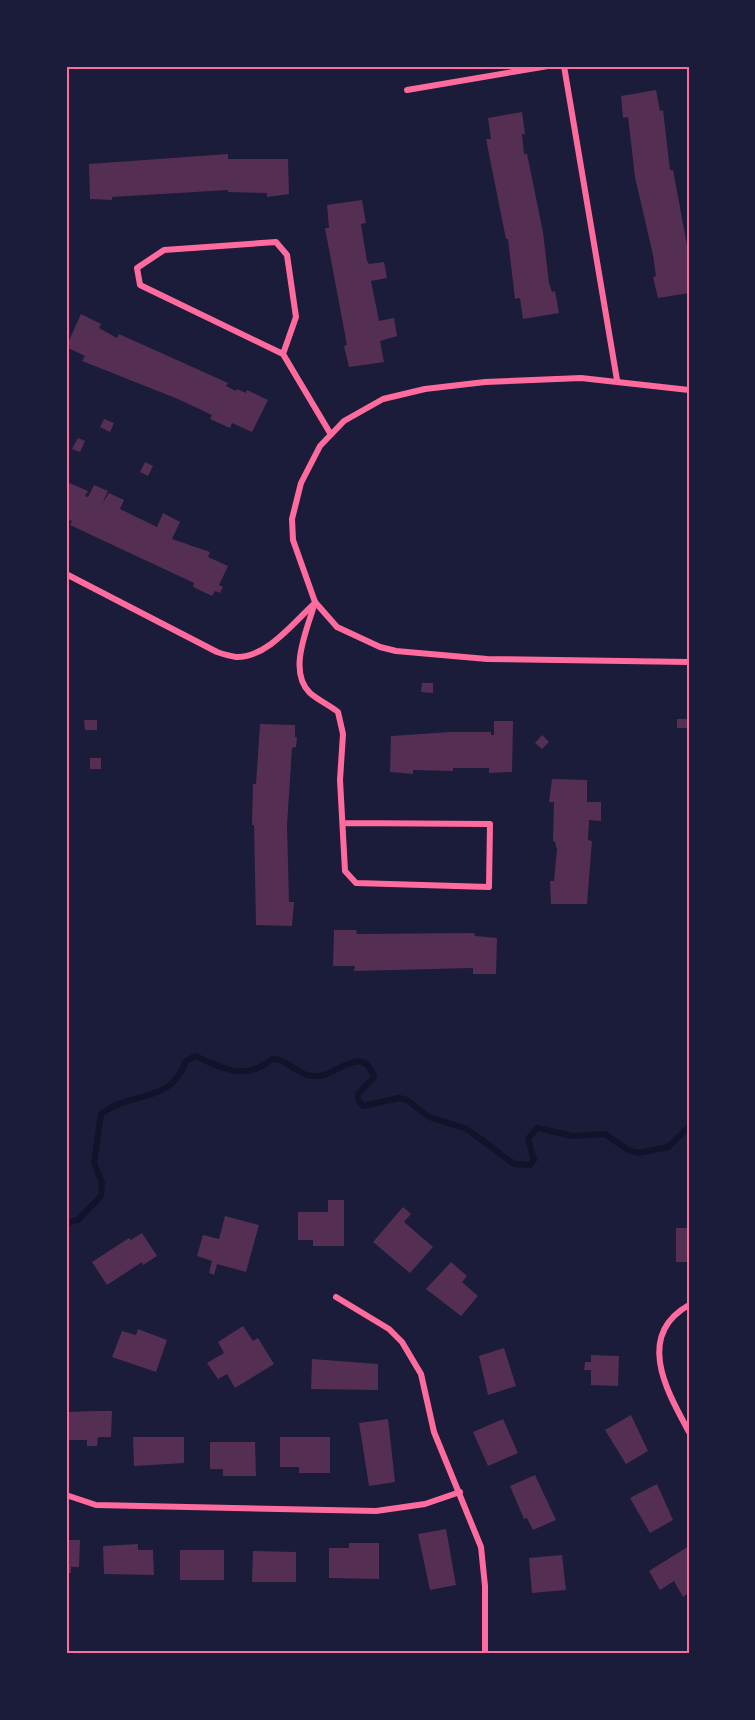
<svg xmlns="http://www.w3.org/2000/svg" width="755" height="1720" font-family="Arial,sans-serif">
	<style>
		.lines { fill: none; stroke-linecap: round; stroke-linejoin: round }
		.stream { stroke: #12122b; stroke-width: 6 }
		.building { fill: #542f53 }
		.minor { stroke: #ff6b9d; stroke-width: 6 }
		.neatline { fill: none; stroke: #ff6b9d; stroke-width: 2 }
	</style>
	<rect width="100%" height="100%" fill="#1b1b3a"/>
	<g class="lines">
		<!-- stream -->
		<path class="stream" d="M66 1223 78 1220 101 1196 102 1183 94 1163 101 1114C134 1089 169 1106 186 1061L195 1056C222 1068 245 1082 272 1059 290 1059 299 1079 319 1076 339 1074 363 1043 374 1077L358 1094V1100L363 1106 399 1098 407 1100 429 1117 467 1129 514 1164 530 1165 534 1160 528 1139 537 1128 573 1136 605 1134 628 1150 638 1153 668 1147 689 1127"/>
	</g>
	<!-- building -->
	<g class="building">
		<polygon points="656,90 660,111 663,110 670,170 673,170 689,256 689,293 658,298 653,277 656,276 653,255 635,177 628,117 623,118 621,96"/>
		<polygon points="522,112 525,134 522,134 524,154 527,154 543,232 549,283 552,292 555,291 559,313 523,319 520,298 515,299 508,239 506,239 486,139 491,139 488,118"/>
		<polygon points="228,154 228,159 288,159 289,194 267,197 267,193 228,192 228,190 112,197 112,200 90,199 89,164"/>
		<polygon points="362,200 366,223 361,224 367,261 369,264 384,262 387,278 371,281 379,321 394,318 397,336 380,341 384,362 349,367 344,346 347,345 325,228 329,228 327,205"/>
		<polygon points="81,314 101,324 99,328 117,338 119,334 228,383 226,386 236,391 237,389 246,393 247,390 268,400 252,432 232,423 230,428 210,419 212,415 178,399 82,361 85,356 66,347"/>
		<polygon points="104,419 114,423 110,432 100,427"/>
		<polygon points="78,438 85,441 80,452 72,449"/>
		<polygon points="145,462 153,466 148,476 140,472"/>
		<polygon points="67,482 88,491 85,496 88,497 94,485 108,491 102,504 109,493 124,500 120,509 157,527 163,513 180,522 172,539 210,552 208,557 228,566 219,585 223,587 220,593 215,591 212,596 193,587 194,583 70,525 72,521 66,518"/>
		<polygon points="422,683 433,683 433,693 421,692"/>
		<rect x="677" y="719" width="12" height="9"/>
		<polygon points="84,720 97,720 97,730 85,730"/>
		<polygon points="494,721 513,721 512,772 489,773 489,768 453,768 453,771 413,770 413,774 390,772 391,736 451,732 491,732 491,735 494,735"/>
		<polygon points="260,724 295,725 295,737 297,737 296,747 292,748 287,825 289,902 294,902 292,926 256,925 254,825 252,825 253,784 256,784"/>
		<polygon points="542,735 549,742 542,749 535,743"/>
		<rect x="90" y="758" width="11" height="11"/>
		<polygon points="552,779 587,780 587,802 601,802 601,821 589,820 588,840 592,841 587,904 551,904 550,881 554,881 557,850 555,842 553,841 554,802 549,802"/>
		<polygon points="334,930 356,930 357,934 474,933 475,936 497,938 496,974 473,974 473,968 354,971 355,966 333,966"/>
		<polygon points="328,1200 344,1200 344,1246 313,1246 313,1240 298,1240 298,1212 328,1212"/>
		<polygon points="403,1207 411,1214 404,1222 433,1247 410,1273 373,1242"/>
		<polygon points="225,1216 259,1225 246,1272 217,1264 214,1275 209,1273 212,1261 197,1256 203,1235 219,1239"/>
		<rect x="676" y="1228" width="13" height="34"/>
		<polygon points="142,1233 157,1256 143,1265 142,1262 107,1285 92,1262 129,1238 131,1240"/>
		<polygon points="451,1262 467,1276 462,1282 478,1296 461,1316 426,1289"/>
		<polygon points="243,1326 253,1341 258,1338 274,1364 235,1388 227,1374 218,1379 207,1363 224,1353 218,1342"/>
		<polygon points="138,1329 167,1340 156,1372 112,1357 122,1331 136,1335"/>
		<polygon points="504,1348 516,1386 488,1395 479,1356"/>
		<polygon points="591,1355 619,1356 618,1386 591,1385 591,1370 584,1370 585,1362 591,1362"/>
		<polygon points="312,1359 378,1364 378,1390 311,1389"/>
		<polygon points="97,1411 112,1411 111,1437 98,1437 97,1446 87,1446 87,1440 66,1440 66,1412"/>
		<polygon points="631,1415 648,1451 626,1464 605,1430"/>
		<polygon points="388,1419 395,1482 369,1486 359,1423"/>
		<polygon points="503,1419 518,1453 488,1466 473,1432"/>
		<polygon points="133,1437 184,1437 184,1463 134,1466"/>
		<polygon points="280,1437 330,1437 330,1473 299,1473 299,1467 280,1467"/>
		<polygon points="210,1442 255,1442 256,1476 223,1476 223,1469 210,1469"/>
		<polygon points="535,1475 556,1520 533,1530 527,1518 524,1519 510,1486"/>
		<polygon points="657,1484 673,1520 650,1533 630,1498"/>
		<polygon points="446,1529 456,1585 430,1590 418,1534"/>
		<polygon points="66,1540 80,1540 79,1567 71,1567 71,1573 66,1573"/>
		<polygon points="349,1543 379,1543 379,1579 329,1578 329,1548 349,1548"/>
		<polygon points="138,1544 138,1550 153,1550 154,1575 104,1574 103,1546"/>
		<polygon points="689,1546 689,1593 683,1597 674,1581 660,1590 649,1571"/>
		<rect x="180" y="1550" width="44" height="30"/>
		<polygon points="253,1551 296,1552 296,1582 252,1582"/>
		<polygon points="562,1555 566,1590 532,1593 529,1558"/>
	</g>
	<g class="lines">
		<!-- minor -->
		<g class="minor">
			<polyline points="564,66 617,380"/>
			<polyline points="407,90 548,66"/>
			<polyline points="283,354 296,317 287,255 276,242 164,250 137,268 140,285 283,354 330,433"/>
			<polyline points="689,390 581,378 485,382 425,389 383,399 344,421 320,446 301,483 292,519 293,540 315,602 337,627 380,647 396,651 487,659 689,662"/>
			<path d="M66 574 217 652C223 654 230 656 236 657 267 658 294 622 315 603"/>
			<path d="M315 602C308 628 287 671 310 693 318 700 329 705 338 712L343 734 340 780 345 871 356 883 489 887 490 824 344 823"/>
			<polyline points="336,1297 389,1329 402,1342 421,1374 434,1432 481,1547 485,1586 485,1654"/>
			<path d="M689 1305C634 1336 668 1393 689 1432"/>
			<polyline points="66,1495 96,1505 376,1511 425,1504 460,1492"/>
		</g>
	</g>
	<!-- border -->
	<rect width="755" height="1720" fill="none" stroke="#1b1b3a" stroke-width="135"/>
	<rect x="68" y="68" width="620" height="1584" class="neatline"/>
</svg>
